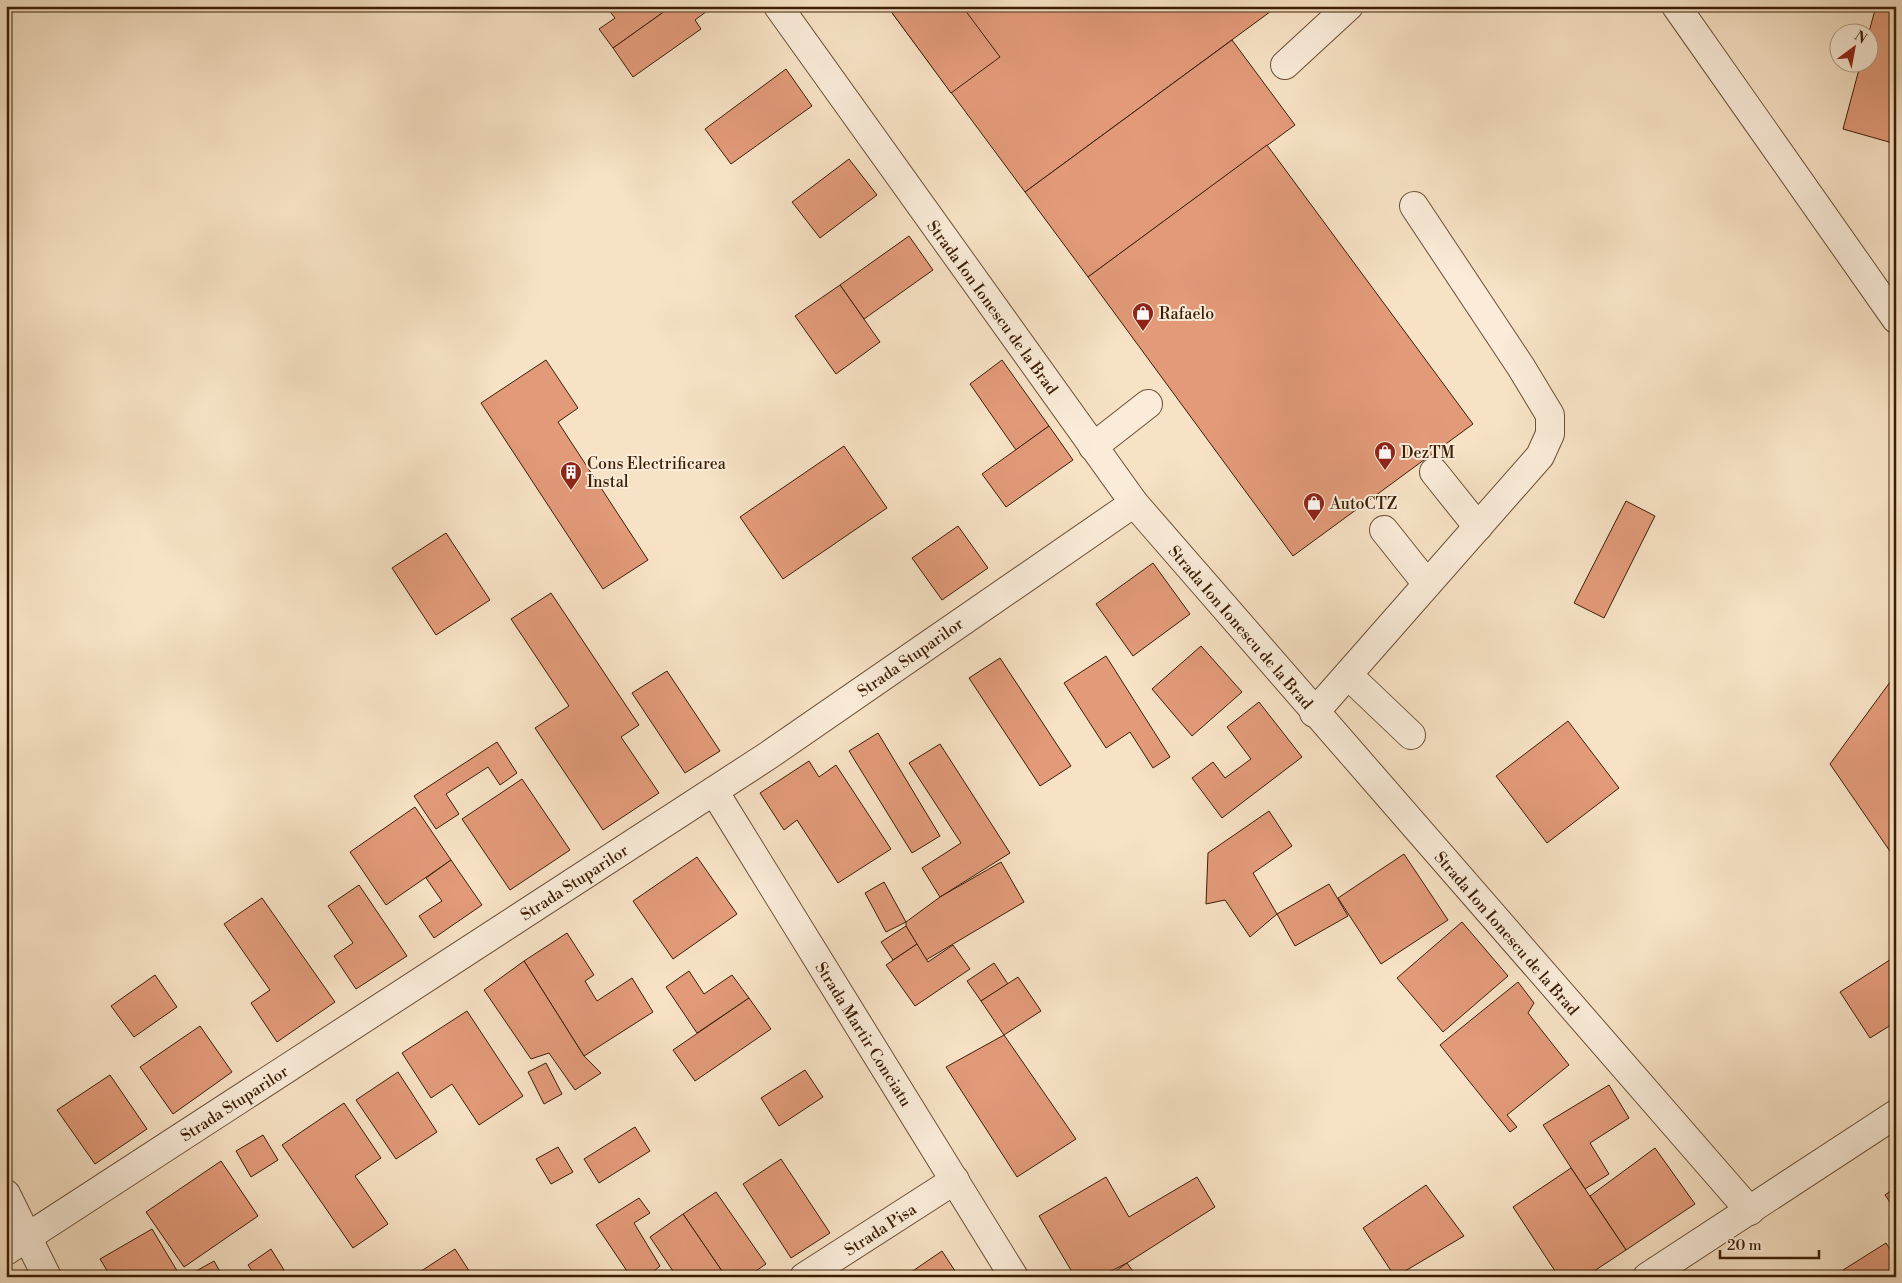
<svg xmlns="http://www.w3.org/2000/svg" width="1902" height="1283" font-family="'Libre Bodoni',serif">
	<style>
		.building { fill: #e29a79; stroke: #3c1e05 }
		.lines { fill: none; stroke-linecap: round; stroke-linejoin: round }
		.minor-casing { stroke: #6b4f35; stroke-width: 30 }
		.minor { stroke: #faecd9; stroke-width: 28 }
		.labels { text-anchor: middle; stroke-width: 4; stroke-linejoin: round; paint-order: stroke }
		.street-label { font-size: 16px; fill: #3c1e05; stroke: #faecd9 }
		.poi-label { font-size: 16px; fill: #3c1e05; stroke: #faecd9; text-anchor: start }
	</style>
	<rect width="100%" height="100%" fill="#f7e2c5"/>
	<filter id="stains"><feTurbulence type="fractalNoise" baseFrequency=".004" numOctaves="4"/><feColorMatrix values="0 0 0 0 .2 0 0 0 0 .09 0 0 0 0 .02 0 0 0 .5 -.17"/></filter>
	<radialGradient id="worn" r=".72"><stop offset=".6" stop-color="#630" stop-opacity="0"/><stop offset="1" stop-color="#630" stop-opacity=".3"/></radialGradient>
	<!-- building -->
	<g class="building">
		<polygon points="610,6 672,6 613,48 599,29 615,18 607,8"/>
		<polygon points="672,6 714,6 695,20 701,29 633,77 613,48"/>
		<polygon points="887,6 1278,6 1025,192"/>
		<polygon points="887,6 962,6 1000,57 951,93"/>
		<polygon points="1876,6 1896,6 1896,144 1843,129 1861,62 1870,62 1869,32"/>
		<polygon points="1232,40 1295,125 1088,277 1025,192"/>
		<polygon points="786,69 812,106 731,164 705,129"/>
		<polygon points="1267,145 1473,424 1293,556 1088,277"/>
		<polygon points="849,159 877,195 820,238 792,202"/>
		<polygon points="909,236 933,270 864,319 840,285"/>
		<polygon points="840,285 880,342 836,374 795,316"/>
		<polygon points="546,360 578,408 558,422 648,560 603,589 481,403"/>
		<polygon points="1002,360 1049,426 1016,450 970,384"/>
		<polygon points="1049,426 1073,460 1006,507 982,474"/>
		<polygon points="844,446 887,508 783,579 740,517"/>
		<polygon points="1626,501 1655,516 1604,618 1574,603"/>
		<polygon points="958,526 988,568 942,600 912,558"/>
		<polygon points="446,533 490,600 436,635 392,568"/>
		<polygon points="1153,563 1190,614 1133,656 1096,604"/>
		<polygon points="551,593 639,725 621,737 659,793 603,830 535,728 569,706 511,619"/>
		<polygon points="1201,646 1242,692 1192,736 1152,689"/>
		<polygon points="1106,656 1170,757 1153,768 1130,732 1106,748 1064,683"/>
		<polygon points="1000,658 1071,766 1040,786 969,678"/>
		<polygon points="667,671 720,751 685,773 632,693"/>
		<polygon points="1896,674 1896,860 1830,764"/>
		<polygon points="1259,702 1302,757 1222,818 1192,778 1213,762 1225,778 1251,759 1227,727"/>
		<polygon points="1568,721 1619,788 1547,843 1496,776"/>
		<polygon points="878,733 940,836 912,853 849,751"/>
		<polygon points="497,742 517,773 500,785 488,767 446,794 459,814 436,829 414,796"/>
		<polygon points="940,744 1010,853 940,897 922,868 961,843 909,763"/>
		<polygon points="809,761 819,777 836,765 891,849 838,883 797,820 784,830 760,793"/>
		<polygon points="522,779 570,850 510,890 462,819"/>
		<polygon points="415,807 451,860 386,905 350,852"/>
		<polygon points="1269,811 1292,846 1253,873 1277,914 1250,937 1225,900 1206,904 1208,853"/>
		<polygon points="1404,854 1448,920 1381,964 1338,898"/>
		<polygon points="697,857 737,914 673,959 633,901"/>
		<polygon points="451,860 482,905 434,938 419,916 442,901 426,878"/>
		<polygon points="1001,862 1024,902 926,960 906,926 906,922 940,897"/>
		<polygon points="884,882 906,922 886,932 865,893"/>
		<polygon points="1329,884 1348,916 1295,946 1277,914"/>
		<polygon points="359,885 407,956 356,989 334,956 353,943 328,906"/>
		<polygon points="262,898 335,1002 277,1042 251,1003 270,990 224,924"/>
		<polygon points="1462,922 1508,976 1443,1032 1397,978"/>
		<polygon points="906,926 917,944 893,960 881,942"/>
		<polygon points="567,933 594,975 585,981 597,1001 632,978 653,1012 584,1056 524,961"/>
		<polygon points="917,944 928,962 953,945 970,969 915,1006 886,965"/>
		<polygon points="1896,956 1896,1022 1870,1038 1840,992"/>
		<polygon points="524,961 584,1056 601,1073 575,1090 549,1053 531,1059 484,990"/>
		<polygon points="994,963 1008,984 981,1001 967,981"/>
		<polygon points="689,971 704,994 732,975 749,998 697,1033 666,987"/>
		<polygon points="155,975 177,1007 134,1037 111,1006"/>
		<polygon points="1018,977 1041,1011 1004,1035 981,1001"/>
		<polygon points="1518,982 1534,1003 1528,1013 1569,1065 1507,1115 1517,1127 1510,1132 1440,1045"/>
		<polygon points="749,998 771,1029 695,1081 673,1050"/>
		<polygon points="467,1011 523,1096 479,1125 452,1084 431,1098 402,1053"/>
		<polygon points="200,1026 232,1072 173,1114 140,1067"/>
		<polygon points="1004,1035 1076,1139 1017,1177 946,1067"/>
		<polygon points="546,1063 562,1094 544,1104 528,1072"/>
		<polygon points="805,1070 823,1097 779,1126 761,1098"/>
		<polygon points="398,1072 437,1132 396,1159 356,1100"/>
		<polygon points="110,1075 147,1129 95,1164 57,1110"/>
		<polygon points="1609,1085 1629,1118 1590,1143 1609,1174 1585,1189 1543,1125"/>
		<polygon points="344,1103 381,1158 355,1176 388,1224 353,1248 282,1145"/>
		<polygon points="635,1127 650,1151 599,1183 584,1159"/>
		<polygon points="263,1135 278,1160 251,1177 236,1151"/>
		<polygon points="558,1147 573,1172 551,1184 536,1159"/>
		<polygon points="1655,1148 1695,1204 1626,1250 1590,1196"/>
		<polygon points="781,1159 830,1233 791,1258 743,1184"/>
		<polygon points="221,1161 258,1216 184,1267 146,1212"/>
		<polygon points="1571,1168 1626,1250 1585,1277 1559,1277 1513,1207"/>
		<polygon points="1106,1177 1129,1217 1197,1177 1215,1207 1127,1263 1099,1277 1075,1277 1039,1216"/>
		<polygon points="1426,1185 1464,1236 1395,1277 1363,1228"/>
		<polygon points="1896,1187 1896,1211 1885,1195"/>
		<polygon points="716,1192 766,1264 747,1277 726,1277 683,1214"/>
		<polygon points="639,1198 650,1213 634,1223 660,1266 647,1277 631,1277 596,1225"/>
		<polygon points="683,1214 726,1277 677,1277 650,1237"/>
		<polygon points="152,1229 179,1274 175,1277 111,1277 100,1259"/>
		<polygon points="1886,1243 1896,1258 1896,1277 1847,1277 1843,1270"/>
		<polygon points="271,1249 284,1270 274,1277 256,1277 248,1265"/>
		<polygon points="455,1249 473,1277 412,1277"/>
		<polygon points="942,1251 959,1277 904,1277"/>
		<polygon points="214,1261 223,1277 191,1277 189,1275"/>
		<polygon points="1127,1263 1137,1277 1107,1277"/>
	</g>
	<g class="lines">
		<!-- minor casing -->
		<g class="minor-casing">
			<g id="minor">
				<polyline points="778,6 1134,503 1750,1211"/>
				<polyline points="1676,6 1896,319"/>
				<polyline points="1285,65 1349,6"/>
				<polyline points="1093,447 1148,404"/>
				<polyline points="1434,472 1478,527"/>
				<polyline points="1384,530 1427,584"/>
				<polyline points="1348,675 1411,735"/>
				<polyline points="1314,713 1540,456 1550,434 1550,415 1521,367 1414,206"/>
				<polyline points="714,791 1014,1277"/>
				<polyline points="6,1194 47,1277"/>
				<polyline points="6,1251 769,755 1134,503"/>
				<polyline points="804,1277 955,1180"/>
				<polyline points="1647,1277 1896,1114"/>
			</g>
		</g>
		<!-- minor -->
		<use href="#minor" class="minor"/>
	</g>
	<!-- icons -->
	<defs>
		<g id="shop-pin" transform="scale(1.125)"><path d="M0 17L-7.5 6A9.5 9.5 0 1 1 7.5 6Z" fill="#8f2418" stroke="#faecd9"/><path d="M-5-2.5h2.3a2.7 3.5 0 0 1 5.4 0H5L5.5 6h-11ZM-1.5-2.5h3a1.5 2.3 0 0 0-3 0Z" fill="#fff"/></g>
		<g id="building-pin" transform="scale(1.125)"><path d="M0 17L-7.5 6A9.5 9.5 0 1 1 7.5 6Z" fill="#8f2418" stroke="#faecd9"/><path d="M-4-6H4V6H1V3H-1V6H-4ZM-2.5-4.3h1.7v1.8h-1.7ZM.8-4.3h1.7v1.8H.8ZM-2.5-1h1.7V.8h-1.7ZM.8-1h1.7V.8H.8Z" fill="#fff"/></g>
	</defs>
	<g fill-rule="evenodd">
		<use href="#shop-pin" x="1143" y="313"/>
		<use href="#shop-pin" x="1385" y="452"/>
		<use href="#building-pin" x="571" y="472"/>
		<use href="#shop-pin" x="1314" y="503"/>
	</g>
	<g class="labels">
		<!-- street labels -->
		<g class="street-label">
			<text transform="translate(993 307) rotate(54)" y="6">Strada Ion Ionescu de la Brad</text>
			<text transform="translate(1241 627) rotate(49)" y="6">Strada Ion Ionescu de la Brad</text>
			<text transform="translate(910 657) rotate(-35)" y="6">Strada Stuparilor</text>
			<text transform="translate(574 882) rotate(-33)" y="6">Strada Stuparilor</text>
			<text transform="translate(1507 933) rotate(49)" y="6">Strada Ion Ionescu de la Brad</text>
			<text transform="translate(864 1034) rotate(58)" y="6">Strada Martir Conciatu</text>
			<text transform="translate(234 1103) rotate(-33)" y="6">Strada Stuparilor</text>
			<text transform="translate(880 1229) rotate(-33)" y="6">Strada Pisa</text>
		</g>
		<!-- poi labels -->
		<g class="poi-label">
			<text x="1159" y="319">Rafaelo</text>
			<text x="1401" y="458">DezTM</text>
			<text x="587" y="469">Cons Electrificarea<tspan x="587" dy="18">Instal</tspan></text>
			<text x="1330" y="509">AutoCTZ</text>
		</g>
	</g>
	<!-- margin -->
	<rect width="1902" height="1283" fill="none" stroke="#f7e2c5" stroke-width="25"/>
	<rect x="8" y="8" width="1887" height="1268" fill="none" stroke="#3c1e05" stroke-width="2.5"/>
	<rect x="12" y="12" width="1877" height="1258" fill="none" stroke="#3c1e05"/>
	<!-- north arrow -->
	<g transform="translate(1854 48) rotate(32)"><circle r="24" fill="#faecd9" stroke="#ae9a84"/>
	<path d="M0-4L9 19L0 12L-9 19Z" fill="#8f2418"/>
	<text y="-8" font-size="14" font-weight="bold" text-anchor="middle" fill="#3c1e05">N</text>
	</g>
	<!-- scale -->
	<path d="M1720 1250v8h99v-8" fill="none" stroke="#3c1e05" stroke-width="2.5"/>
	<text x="1727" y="1250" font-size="15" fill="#3c1e05" stroke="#faecd9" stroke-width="4" paint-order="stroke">20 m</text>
	<rect width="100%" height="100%" filter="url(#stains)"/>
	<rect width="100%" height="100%" fill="url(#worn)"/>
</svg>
